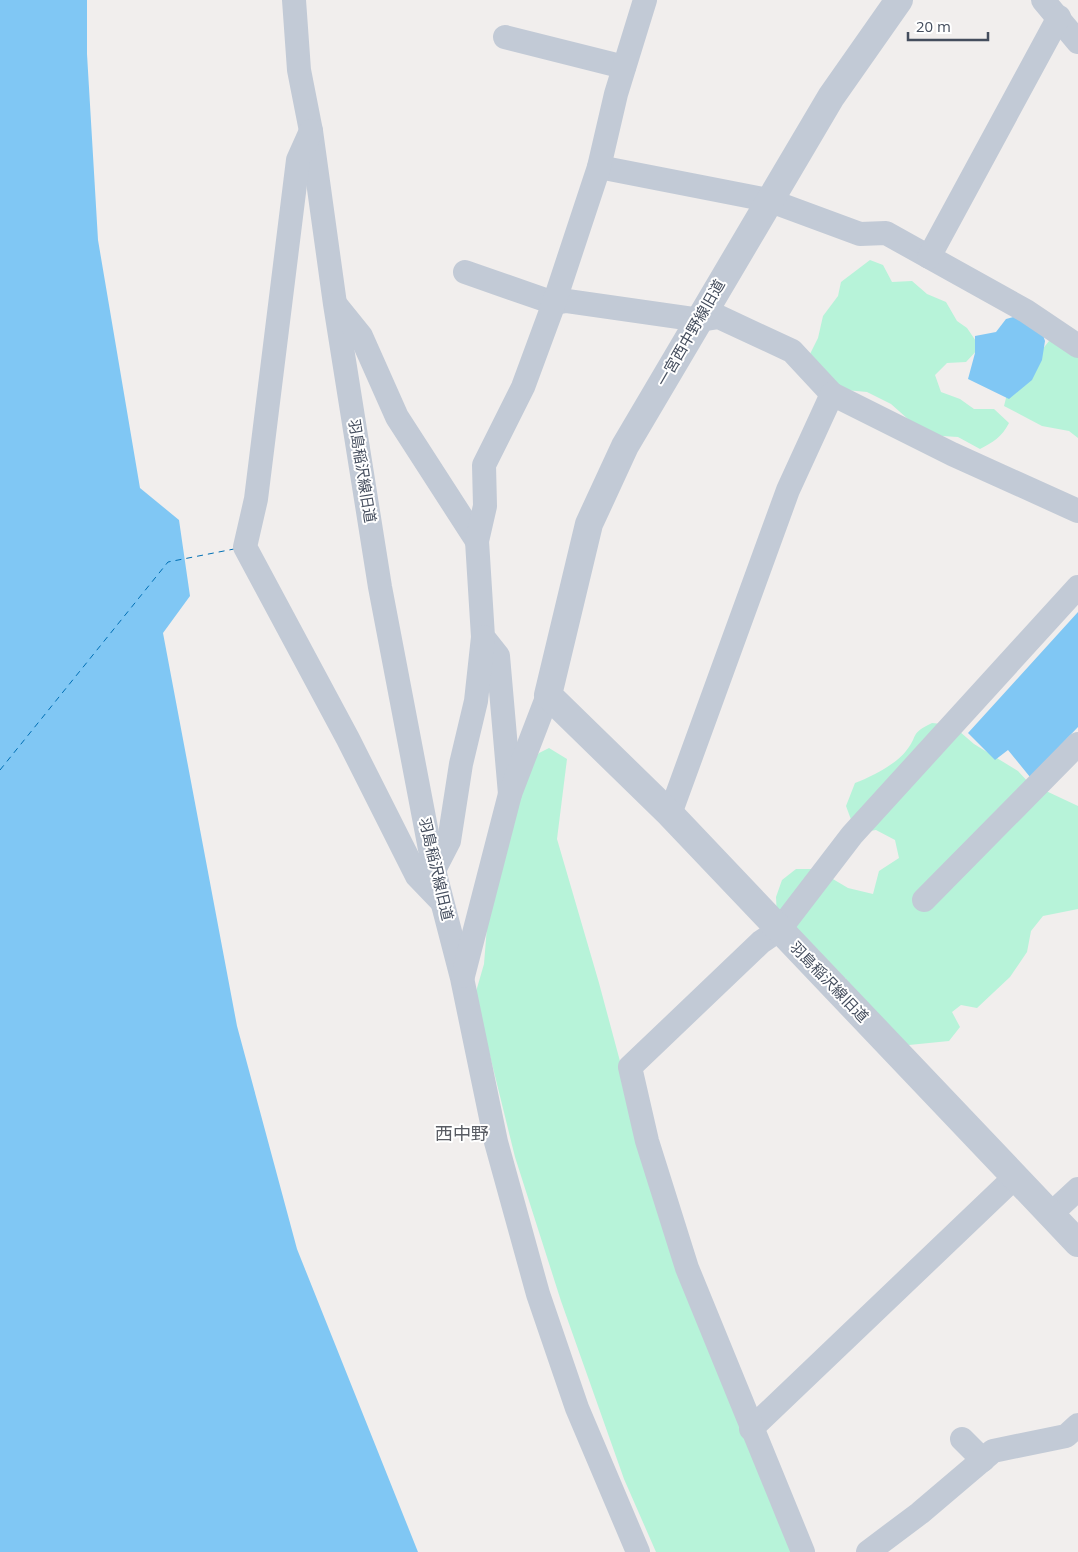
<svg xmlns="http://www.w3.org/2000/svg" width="1078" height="1552" font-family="'Open Sans','Noto Sans JP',sans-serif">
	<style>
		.green { fill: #b7f3d9 }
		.water { fill: #80c7f4 }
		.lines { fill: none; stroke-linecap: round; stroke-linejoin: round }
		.ferry { stroke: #006fb4; stroke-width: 1; stroke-dasharray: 6 5; stroke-linecap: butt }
		.minor { stroke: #c2cad6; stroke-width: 24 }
		.tertiary { stroke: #c2cad6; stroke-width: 28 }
		.labels { text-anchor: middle; stroke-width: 4; stroke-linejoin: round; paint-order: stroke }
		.street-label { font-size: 15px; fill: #444d5d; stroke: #fff }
		.quarter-label { font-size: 18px; fill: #595c63; stroke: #fff }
	</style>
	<rect width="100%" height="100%" fill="#f1eeed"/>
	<!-- green -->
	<g class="green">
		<path d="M870 260 883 265 892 282 912 281 927 294 946 302 957 321 967 328 980 347 966 362 947 363 935 375 941 392 960 399 974 409H994L1009 423C1002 437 993 442 980 449L958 437 942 436 917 427 891 404 867 392 846 390 822 373 809 356 818 338 823 316 838 296 841 282Z"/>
		<polygon points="1057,337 1078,346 1078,438 1069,431 1042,426 1004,406 1007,394 1049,341"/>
		<path d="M932 723 952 725 974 744 1018 771 1029 783 1078 806V909L1043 916 1031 931 1027 952 1010 977 977 1008 961 1005 952 1012 960 1027 949 1041 909 1045 839 999 846 978H831L778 936 776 897 782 880 796 869H816L848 888 873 894 879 871 899 858 895 840 876 830 863 832 853 825 846 806 855 783C871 777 895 765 906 751 919 735 909 734 932 723Z"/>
		<polygon points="549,748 567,759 557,839 599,983 665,1229 796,1552 656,1552 624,1479 561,1301 515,1157 475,995 484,964 488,914 530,765 539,753"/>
	</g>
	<!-- water -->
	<g class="water">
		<polygon points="0,0 87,0 87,54 98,240 140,488 179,520 190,596 163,633 237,1026 297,1249 418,1552 0,1552"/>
		<polygon points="1017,316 1042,332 1045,341 1042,360 1032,380 1009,399 968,379 975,353 975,336 996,332 1006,319"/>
		<polygon points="1078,612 1078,727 1030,777 1008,750 995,760 968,733"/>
	</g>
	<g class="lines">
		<!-- ferry -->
		<polyline class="ferry" points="0,770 168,562 234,549"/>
		<!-- minor -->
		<g class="minor">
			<polyline points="294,0 299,70 311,131 335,304 380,587 434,870 462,978 496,1142 538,1294 577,1408 638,1552"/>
			<polyline points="1043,0 1078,42"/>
			<polyline points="505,37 624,67"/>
			<polyline points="311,131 298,160 256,499 245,547 348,739 417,876 441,901"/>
			<polyline points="599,167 768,200 860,234 886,233 1026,311 1078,346"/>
			<polyline points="929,257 1059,17"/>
			<polyline points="465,272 554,303 567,301 700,320 719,317 792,351 832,394"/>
			<polyline points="336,305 361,336 397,417 477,541"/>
			<polyline points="510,794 498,656 483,637 477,541 485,506 484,465 523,387 554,303 599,167 616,94 645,0"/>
			<polyline points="670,814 788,490 832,394 952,454 1078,511"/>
			<polyline points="434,870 449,841 461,764 476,701 483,637"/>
			<polyline points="924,900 1078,744"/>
			<polyline points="463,976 510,794 548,695"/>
			<polyline points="1051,1214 1078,1189"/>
			<polyline points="751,1429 1015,1177"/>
			<polyline points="962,1439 983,1460"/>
			<polyline points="803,1552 687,1268 647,1141 630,1067 761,942 780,929 852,835 1078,587"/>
			<polyline points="868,1552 920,1513 993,1451 1066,1436 1078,1425"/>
		</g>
		<!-- tertiary -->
		<polyline class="tertiary" points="899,0 831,97 625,446 589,524 548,695 670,814 1078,1243"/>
	</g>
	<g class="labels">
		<!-- street labels -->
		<g class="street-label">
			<text transform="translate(691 333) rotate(-60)" y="5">一宮西中野線旧道</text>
			<text transform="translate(362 471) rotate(81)" y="5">羽島稲沢線旧道</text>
			<text transform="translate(436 869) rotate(77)" y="5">羽島稲沢線旧道</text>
			<text transform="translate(829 982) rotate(46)" y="5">羽島稲沢線旧道</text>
		</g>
		<!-- quarter labels -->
		<g class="quarter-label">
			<text x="462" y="1140">西中野</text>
		</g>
	</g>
	<!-- scale -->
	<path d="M908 32v8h80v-8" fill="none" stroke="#444d5d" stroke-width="2.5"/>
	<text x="916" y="32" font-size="15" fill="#444d5d" stroke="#ffffff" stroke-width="4" paint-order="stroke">20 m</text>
</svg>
